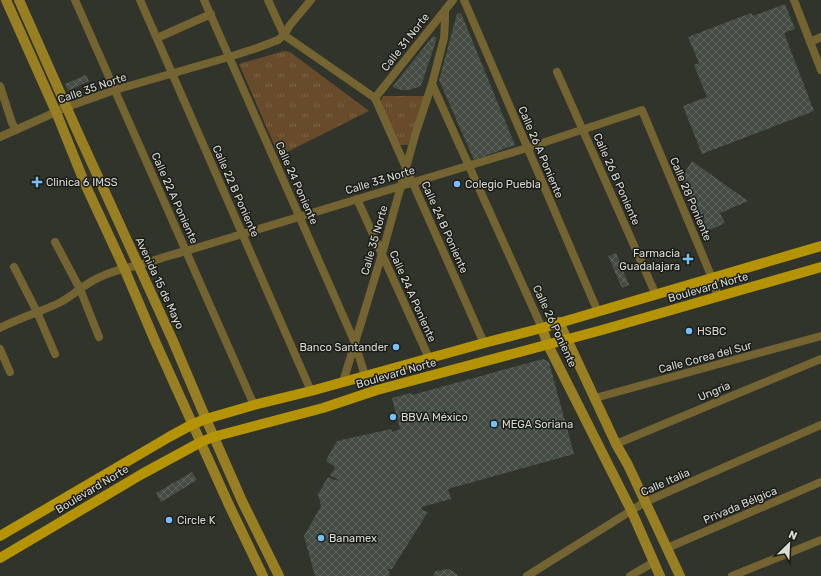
<svg xmlns="http://www.w3.org/2000/svg" width="821" height="576" font-family="Rubik,sans-serif">
	<style>
		.park { fill: url(#park-tufts) }
		.building { fill: url(#building-cross-hatch) }
		.lines { fill: none; stroke-linecap: round; stroke-linejoin: round }
		.street { stroke: #736431; stroke-width: 8 }
		.secondary { stroke: #987f24; stroke-width: 10 }
		.primary { stroke: #b49405; stroke-width: 10 }
		.poi-dot { fill: #75c0f6; stroke: #1a1b17; stroke-width: 1.5 }
		.labels { text-anchor: middle; stroke-width: 3; stroke-linejoin: round; paint-order: stroke }
		.street-label { font-size: 11px; fill: #d9dbd5; stroke: #1a1b17 }
		.poi-label { font-size: 11px; fill: #d9dbd5; stroke: #1a1b17; text-anchor: start }
	</style>
	<defs>
		<pattern id="park-tufts" width="24" height="20" patternUnits="userSpaceOnUse"><rect width="24" height="20" fill="#684b2b"/><path d="M3 7l-1-3M5 7V3M7 7l1-3M15 17l-1-3M17 17v-4M19 17l1-3" fill="none" stroke="#7d6449"/></pattern>
		<pattern id="building-cross-hatch" width="8" height="8" patternUnits="userSpaceOnUse"><rect width="8" height="8" fill="#454c44"/><path d="M0 0l8 8M0 8l8-8" fill="none" stroke="#5f655e"/></pattern>
	</defs>
	<rect width="100%" height="100%" fill="#31342b"/>
	<!-- park -->
	<g class="park">
		<polygon points="284,51 290,52 369,111 279,156 239,64"/>
		<polygon points="383,96 425,96 408,145 400,145 380,102"/>
	</g>
	<!-- building -->
	<g class="building">
		<polygon points="785,4 795,29 784,33 814,111 702,154 683,106 707,97 694,65 699,63 688,37 751,13 753,16"/>
		<polygon points="461,13 515,145 474,160 439,80 457,14"/>
		<polygon points="433,36 437,38 421,86 409,90 402,90 394,88 393,86"/>
		<polygon points="86,75 89,81 68,91 65,84"/>
		<polygon points="692,161 748,201 720,213 725,223 703,233 699,223 701,222 681,178"/>
		<polygon points="616,253 629,285 622,288 608,256"/>
		<polygon points="543,359 549,362 574,454 448,489 451,499 421,507 422,510 428,512 392,569 388,569 390,576 315,576 304,536 321,506 318,494 328,477 338,481 338,480 330,475 334,470 335,470 334,466 327,462 326,460 337,441 391,429 392,432 400,429 392,398 411,393 412,395"/>
		<polygon points="192,472 197,480 161,502 156,493"/>
		<polygon points="449,569 457,574 458,576 433,576 436,571"/>
	</g>
	<g class="lines">
		<!-- street -->
		<g class="street">
			<polyline points="75,0 254,405"/>
			<polyline points="140,0 311,391"/>
			<polyline points="204,0 355,343 365,376"/>
			<polyline points="268,0 284,35 375,98"/>
			<polyline points="464,0 598,312"/>
			<polyline points="794,0 821,70"/>
			<polyline points="157,38 211,14"/>
			<polyline points="810,42 821,37"/>
			<polyline points="557,72 656,295"/>
			<polyline points="432,84 542,328"/>
			<polyline points="0,86 12,123 16,130"/>
			<polyline points="375,98 484,343"/>
			<polyline points="375,98 453,0"/>
			<polyline points="0,137 67,107 115,90 229,57 257,48 278,40 284,35 290,25 311,0"/>
			<polyline points="357,199 429,358"/>
			<polyline points="55,242 80,289 99,337"/>
			<polyline points="14,267 37,312 55,354"/>
			<path d="M0 328C19 318 40 312 59 303 73 296 84 284 98 278 111 271 125 268 139 265 155 260 170 255 186 251L527 148 642 110 712 278 718 297"/>
			<polyline points="0,349 10,372"/>
			<polyline points="343,382 382,254 416,132 432,84 444,38 445,20 445,10"/>
			<polyline points="595,398 821,336"/>
			<polyline points="616,444 821,359"/>
			<polyline points="667,548 821,482"/>
			<polyline points="527,576 645,502 821,425"/>
			<polyline points="630,576 654,562"/>
			<polyline points="732,576 821,540"/>
		</g>
		<!-- secondary -->
		<g class="secondary">
			<polyline points="6,0 56,112 85,184 124,268 155,341 229,505 263,576"/>
			<polyline points="19,0 78,133 173,341 206,419 242,501 279,576"/>
			<polyline points="559,322 616,444 628,465 680,576"/>
			<polyline points="542,328 548,345 631,510 660,576"/>
		</g>
		<!-- primary -->
		<g class="primary">
			<polyline points="0,536 169,437 193,424 206,419 254,405 311,391 484,343 542,328 821,246"/>
			<polyline points="0,558 142,474 201,442 213,437 323,408 377,390 602,330 821,267"/>
		</g>
	</g>
	<!-- markers -->
	<g class="poi-dot">
		<path d="M35 176h4v4h4v4h-4v4h-4v-4h-4v-4h4z"/>
		<circle cx="457" cy="184" r="4"/>
		<path d="M686 253h4v4h4v4h-4v4h-4v-4h-4v-4h4z"/>
		<circle cx="689" cy="331" r="4"/>
		<circle cx="396" cy="347" r="4"/>
		<circle cx="393" cy="417" r="4"/>
		<circle cx="494" cy="424" r="4"/>
		<circle cx="169" cy="520" r="4"/>
		<circle cx="321" cy="538" r="4"/>
	</g>
	<g class="labels">
		<!-- street labels -->
		<g class="street-label">
			<text transform="translate(405 42) rotate(-52)" y="4">Calle 31 Norte</text>
			<text transform="translate(92 88) rotate(-19)" y="4">Calle 35 Norte</text>
			<text transform="translate(541 152) rotate(67)" y="4">Calle 26 A Poniente</text>
			<text transform="translate(617 179) rotate(66)" y="4">Calle 26 B Poniente</text>
			<text transform="translate(380 180) rotate(-17)" y="4">Calle 33 Norte</text>
			<text transform="translate(297 183) rotate(66)" y="4">Calle 24 Poniente</text>
			<text transform="translate(236 191) rotate(66)" y="4">Calle 22 B Poniente</text>
			<text transform="translate(175 198) rotate(66)" y="4">Calle 22 A Poniente</text>
			<text transform="translate(691 199) rotate(67)" y="4">Calle 28 Poniente</text>
			<text transform="translate(445 227) rotate(66)" y="4">Calle 24 B Poniente</text>
			<text transform="translate(374 240) rotate(-74)" y="4">Calle 35 Norte</text>
			<text transform="translate(160 283) rotate(65)" y="4">Avenida 15 de Mayo</text>
			<text transform="translate(708 287) rotate(-16)" y="4">Boulevard Norte</text>
			<text transform="translate(413 296) rotate(66)" y="4">Calle 24 A Poniente</text>
			<text transform="translate(555 326) rotate(65)" y="4">Calle 26 Poniente</text>
			<text transform="translate(705 357) rotate(-15)" y="4">Calle Corea del Sur</text>
			<text transform="translate(396 373) rotate(-16)" y="4">Boulevard Norte</text>
			<text transform="translate(714 391) rotate(-23)" y="4">Ungria</text>
			<text transform="translate(665 482) rotate(-24)" y="4">Calle Italia</text>
			<text transform="translate(92 489) rotate(-31)" y="4">Boulevard Norte</text>
			<text transform="translate(740 505) rotate(-23)" y="4">Privada Bélgica</text>
		</g>
		<!-- poi labels -->
		<g class="poi-label">
			<text x="46" y="186">Clinica 6 IMSS</text>
			<text x="465" y="188">Colegio Puebla</text>
			<text x="680" y="257" text-anchor="end">Farmacia<tspan x="680" dy="13">Guadalajara</tspan></text>
			<text x="697" y="335">HSBC</text>
			<text x="388" y="351" text-anchor="end">Banco Santander</text>
			<text x="401" y="421">BBVA México</text>
			<text x="502" y="428">MEGA Soriana</text>
			<text x="177" y="524">Circle K</text>
			<text x="329" y="542">Banamex</text>
		</g>
	</g>
	<!-- north arrow -->
	<g transform="translate(789 544) rotate(24)" stroke="#1a1b17" stroke-width="3" paint-order="stroke">
	<path d="M0-3L7 15L0 10L-7 15Z" fill="#d9dbd5"/>
	<text y="-6" font-size="11" font-weight="bold" text-anchor="middle" fill="#d9dbd5">N</text>
	</g>
</svg>
